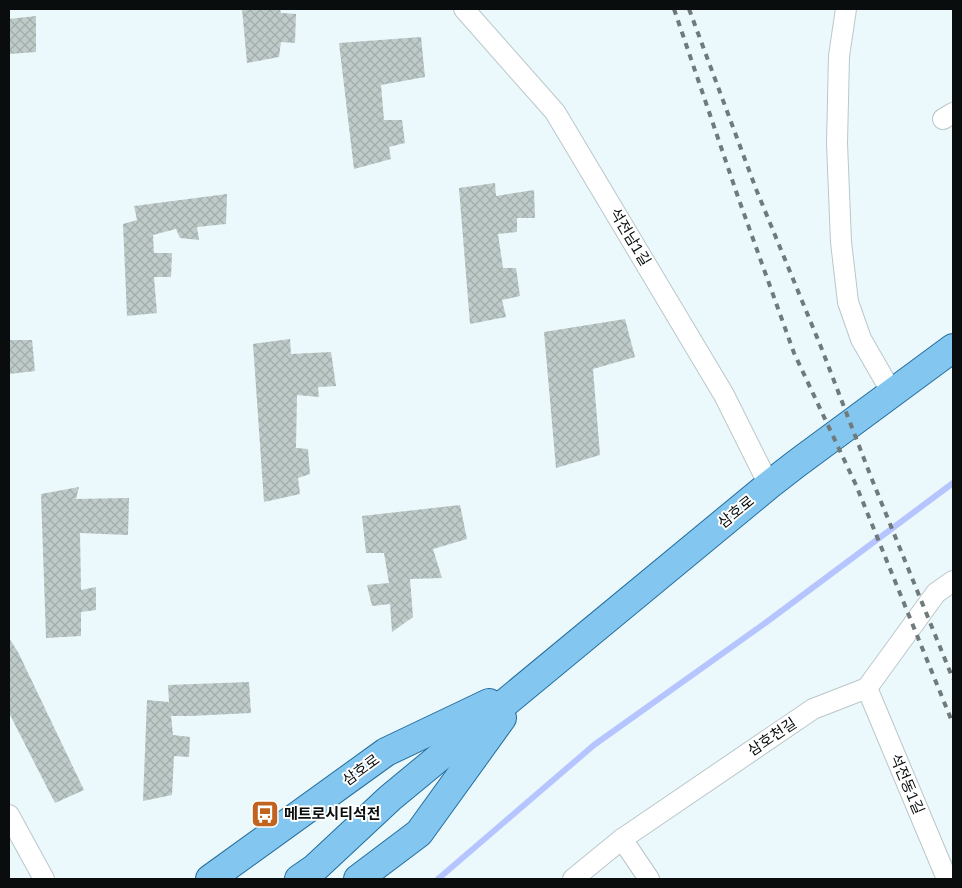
<svg xmlns="http://www.w3.org/2000/svg" width="962" height="888" font-family="'IBM Plex Sans','Noto Sans KR',sans-serif">
	<style>
		.lines { fill: none; stroke-linecap: round; stroke-linejoin: round }
		.stream { stroke: #b6c5ff; stroke-width: 6 }
		.building { fill: url(#building-cross-hatch) }
		.minor-casing { stroke: #bac7ca; stroke-width: 22 }
		.primary-casing { stroke: #236d9c; stroke-width: 30 }
		.minor { stroke: #fff; stroke-width: 20 }
		.primary { stroke: #83c7f1; stroke-width: 28 }
		.rail { stroke: #717a7b; stroke-width: 4; stroke-dasharray: 6 6; stroke-linecap: butt }
		.labels { text-anchor: middle; stroke-width: 4; stroke-linejoin: round; paint-order: stroke }
		.street-label { font-size: 15px; fill: #090d0e; stroke: #fff }
		.poi-label { font-size: 15px; font-weight: bold; fill: #090d0e; stroke: #fff; text-anchor: start }
	</style>
	<defs>
		<pattern id="building-cross-hatch" width="8" height="8" patternUnits="userSpaceOnUse" patternTransform="scale(1.25)"><rect width="8" height="8" fill="#becbc8"/><path d="M0 0l8 8M0 8l8-8" fill="none" stroke="#a2adab"/></pattern>
	</defs>
	<rect width="100%" height="100%" fill="#ebf9fc"/>
	<g class="lines">
		<!-- stream -->
		<polyline class="stream" points="438,879 594,745 768,621 953,483"/>
	</g>
	<!-- building -->
	<g class="building">
		<polygon points="242,9 280,9 281,13 296,14 295,43 281,42 279,57 247,63"/>
		<polygon points="36,16 36,52 9,54 9,19"/>
		<polygon points="421,37 425,77 381,85 384,120 402,120 405,143 389,147 391,159 354,169 339,43"/>
		<polygon points="495,183 496,196 534,190 535,218 517,218 517,232 498,234 503,268 516,268 520,296 502,300 506,317 470,324 459,188"/>
		<polygon points="227,194 226,224 197,227 199,240 180,238 176,229 153,235 154,253 172,253 171,277 154,277 157,313 127,316 123,224 137,220 134,206"/>
		<polygon points="625,319 635,357 593,369 600,455 556,468 544,332"/>
		<polygon points="290,339 291,354 331,352 336,386 318,387 319,397 297,395 296,448 308,449 310,474 298,478 300,494 264,502 253,344"/>
		<polygon points="9,340 32,340 35,371 9,374"/>
		<polygon points="79,487 76,499 129,498 128,535 80,533 81,590 96,587 96,610 81,612 81,636 46,638 41,494"/>
		<polygon points="460,505 467,539 433,549 442,578 410,579 413,617 392,632 390,604 372,606 367,585 389,583 384,553 366,553 362,516"/>
		<polygon points="9,638 18,652 84,790 55,803 9,713"/>
		<polygon points="249,682 251,713 190,716 171,716 173,735 190,737 189,757 174,756 172,795 143,801 147,700 169,702 168,685"/>
	</g>
	<g class="lines">
		<!-- minor casing -->
		<g class="minor-casing">
			<g id="minor">
				<polyline points="464,9 555,112 724,395 769,485"/>
				<polyline points="846,9 839,56 837,143 841,242 848,302 861,339 892,393"/>
				<polyline points="943,119 953,113"/>
				<polyline points="867,688 947,879"/>
				<polyline points="9,815 44,879"/>
				<polyline points="622,839 649,879"/>
				<polyline points="573,879 622,839 813,709 867,688 936,593 953,581"/>
			</g>
		</g>
		<!-- primary casing -->
		<g class="primary-casing">
			<g id="primary">
				<polyline points="210,879 386,752 489,703"/>
				<polyline points="299,879 315,868 390,798 769,485 796,464 953,348"/>
				<polyline points="358,879 419,833 502,718"/>
			</g>
		</g>
		<!-- minor -->
		<use href="#minor" class="minor"/>
		<!-- primary -->
		<use href="#primary" class="primary"/>
		<!-- rail -->
		<g class="rail">
			<polyline points="674,9 738,197 794,353 856,485 953,724"/>
			<polyline points="689,9 756,189 821,347 871,477 953,679"/>
		</g>
	</g>
	<!-- icons -->
	<defs>
		<g id="bus-square" transform="scale(1.4375)"><rect x="-9" y="-9" width="18" height="18" rx="4" fill="#c2621f" stroke="#fff"/><path d="M-5-6H5V4H4V6H2V4H-2V6H-4V4H-5ZM-3.5-4V0h7V-4ZM-3.5 1.2v1.5H-2V1.2ZM2 1.2v1.5H3.5V1.2Z" fill="#fff"/></g>
	</defs>
	<g fill-rule="evenodd">
		<use href="#bus-square" x="265" y="814"/>
	</g>
	<g class="labels">
		<!-- street labels -->
		<g class="street-label">
			<text transform="translate(630 237) rotate(59)" y="5">석전남1길</text>
			<text transform="translate(736 512) rotate(-39)" y="5">삼호로</text>
			<text transform="translate(772 737) rotate(-34)" y="5">삼호천길</text>
			<text transform="translate(361 770) rotate(-36)" y="5">삼호로</text>
			<text transform="translate(907 784) rotate(67)" y="5">석전동1길</text>
		</g>
		<!-- poi labels -->
		<g class="poi-label">
			<text x="284" y="819">메트로시티석전</text>
		</g>
	</g>
	<!-- border -->
	<rect width="962" height="888" fill="none" stroke="#090d0e" stroke-width="20"/>
</svg>
